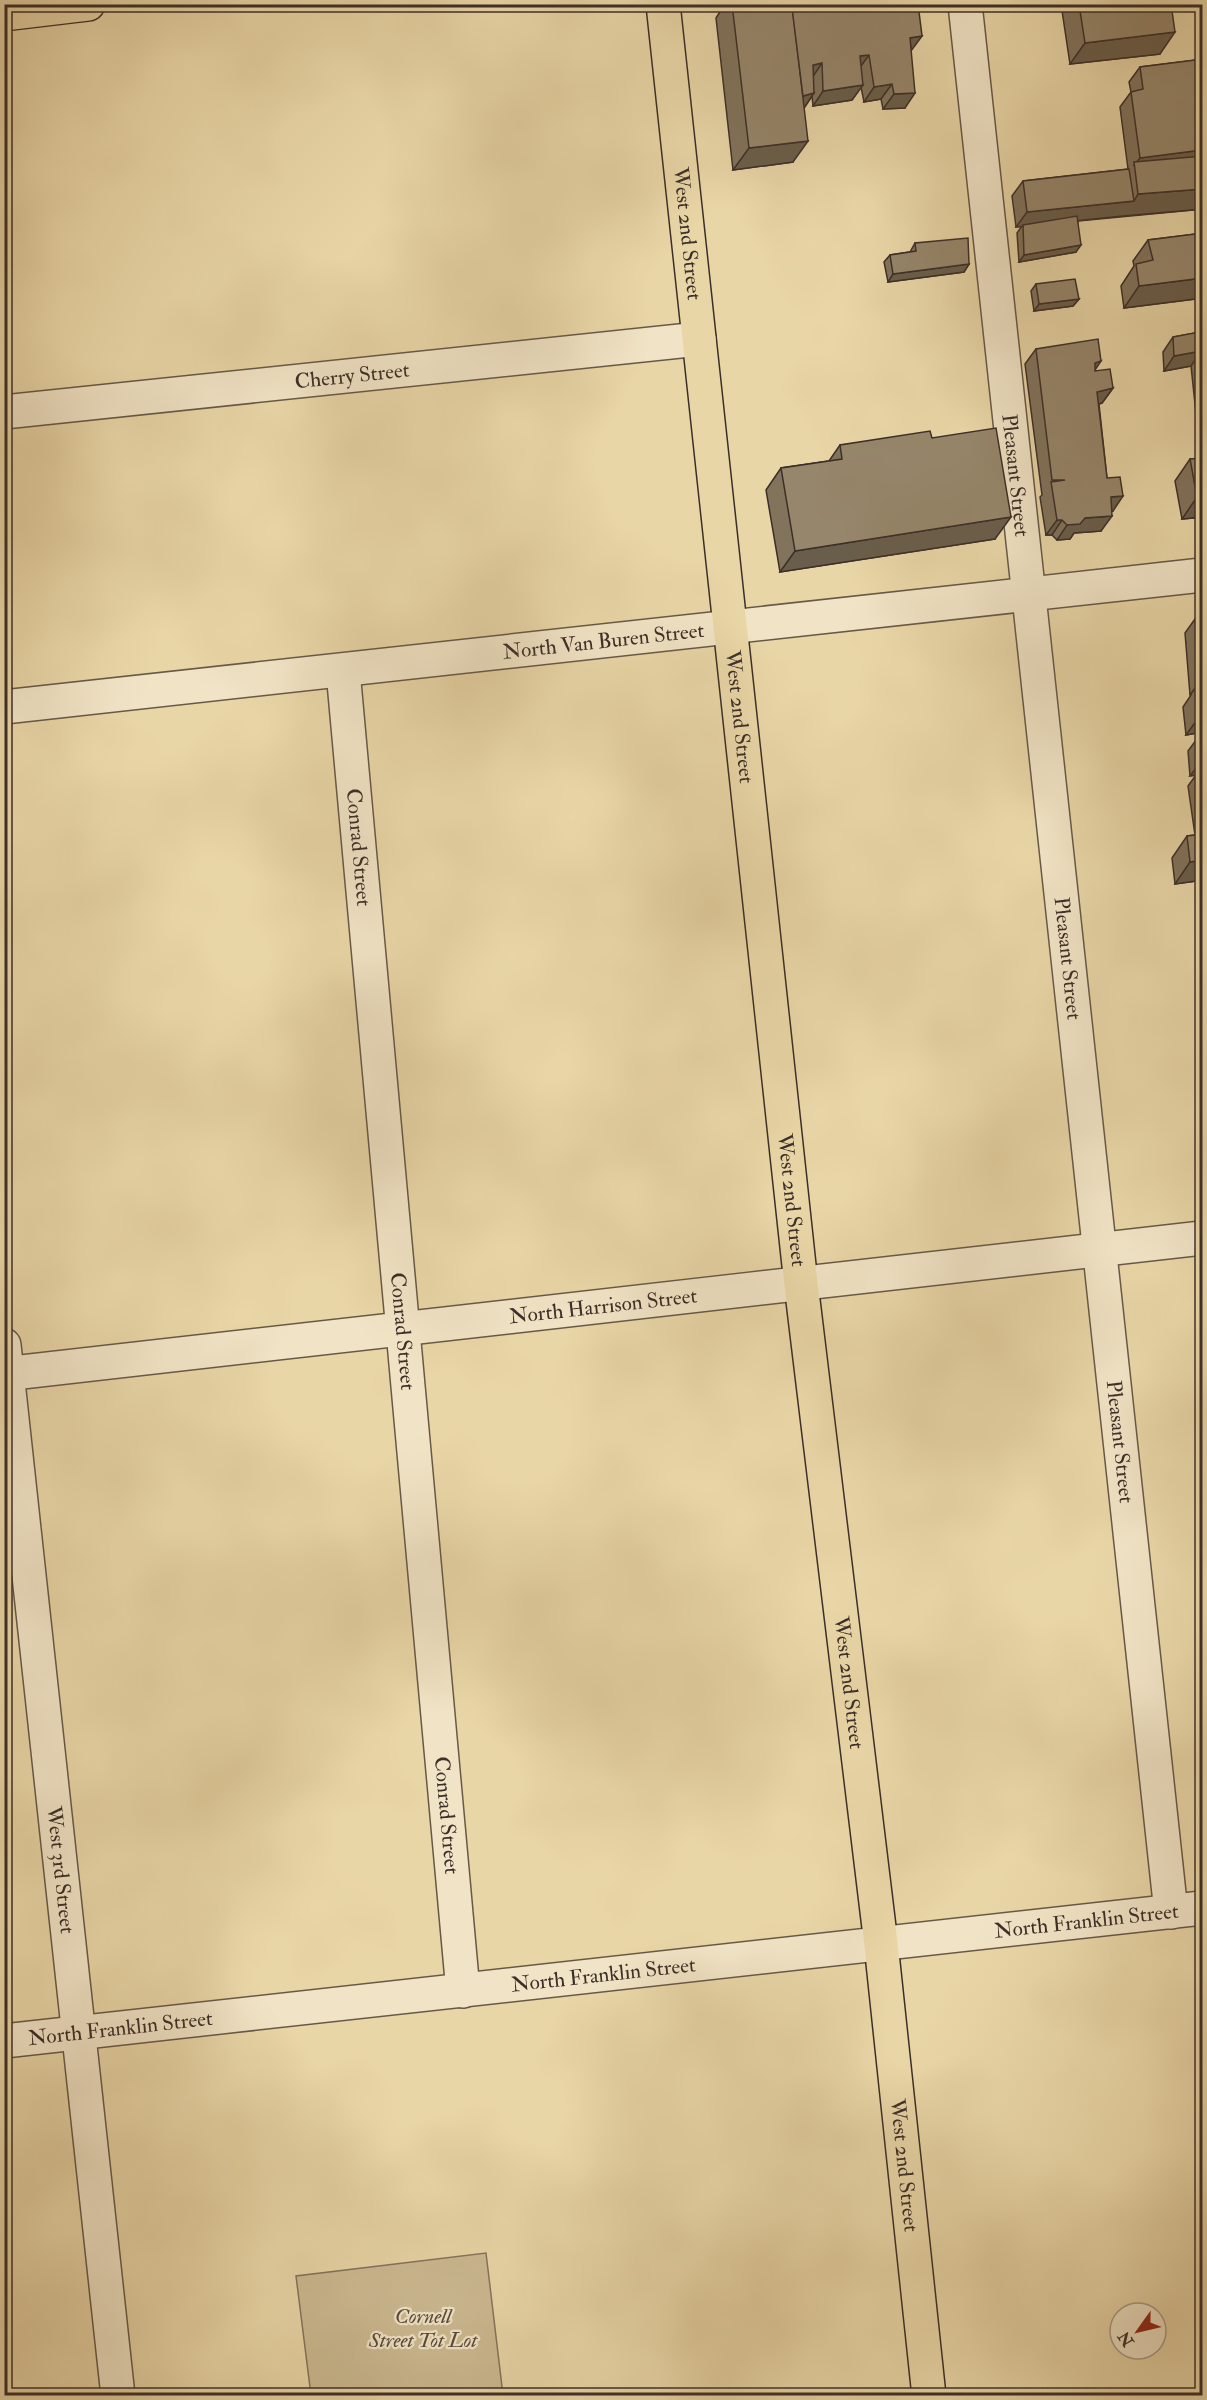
<svg xmlns="http://www.w3.org/2000/svg" width="1207" height="2400" font-family="'IM FELL Double Pica',serif">
	<style>
		.green { fill: #ccba92; stroke: #84745e; stroke-width: 1.5 }
		.lines { fill: none; stroke-linecap: round; stroke-linejoin: round }
		.street-casing { stroke: #675948; stroke-width: 36 }
		.primary-casing { stroke: #3c2f29; stroke-width: 36 }
		.street { stroke: #f1e4c6; stroke-width: 33 }
		.primary { stroke: #e9d6a7; stroke-width: 33 }
		.wall { fill: #81735c; stroke: #3c2f29; stroke-width: 1.5 }
		.shaded-wall { fill: #695e4b; stroke: #3c2f29; stroke-width: 1.5 }
		.building { fill: #96866b; stroke: #3c2f29; stroke-width: 1.5 }
		.labels { text-anchor: middle; stroke-width: 4.5; stroke-linejoin: round; paint-order: stroke }
		.street-label { font-size: 21px; fill: #3c2f29; stroke: #f1e4c6 }
		.park-label { font-size: 21px; font-style: italic; fill: #594b3e; stroke: #f1e4c6 }
	</style>
	<rect width="100%" height="100%" fill="#e9d6a7"/>
	<filter id="stains"><feTurbulence type="fractalNoise" baseFrequency=".00333" numOctaves="4"/><feColorMatrix values="0 0 0 0 .2 0 0 0 0 .09 0 0 0 0 .02 0 0 0 .5 -.17"/></filter>
	<radialGradient id="worn" r=".72"><stop offset=".6" stop-color="#630" stop-opacity="0"/><stop offset="1" stop-color="#630" stop-opacity=".3"/></radialGradient>
	<!-- green -->
	<polygon class="green" points="486,2253 503,2395 311,2395 296,2276"/>
	<g class="lines">
		<!-- street casing -->
		<g class="street-casing">
			<g id="street">
				<path id="s1" d="M965 4 1171 1912"/>
				<path id="s2" d="M4 412 699 339"/>
				<path id="s3" d="M343 671 463 1991"/>
				<path id="s4" d="M4 707 1202 575"/>
				<path id="s5" d="M4 1345 118 2396"/>
				<path id="s6" d="M4 1374 1202 1238"/>
				<path id="s7" d="M4 2041 1202 1908"/>
			</g>
		</g>
		<!-- primary casing -->
		<g class="primary-casing">
			<g id="primary">
				<path id="s8" d="M663 4 801 1284 881 1944 929 2396"/>
				<polyline points="4,14 88,4"/>
			</g>
		</g>
		<!-- street -->
		<use href="#street" class="street"/>
		<!-- primary -->
		<use href="#primary" class="primary"/>
	</g>
	<!-- wall -->
	<g class="wall">
		<polygon points="725,4 792,4 792,8 911,51 905,108 883,109 881,99 864,102 861,87 852,100 813,106 812,96 804,108 793,162 733,170 716,18"/>
		<polygon points="1061,4 1171,4 1160,54 1070,64"/>
		<polygon points="1203,59 1203,209 1078,221 1076,252 1019,262 1017,233 1022,226 1016,227 1012,196 1023,181 1128,169 1120,107 1131,92 1129,82 1140,67"/>
		<polygon points="1203,233 1203,298 1124,308 1121,286 1134,266 1133,261 1148,240"/>
		<polygon points="915,243 969,264 964,272 888,282 884,262 890,255 910,252"/>
		<polygon points="1036,284 1079,299 1073,306 1034,311 1031,291"/>
		<polygon points="1203,326 1203,455 1201,423 1197,423 1191,366 1164,371 1163,352 1173,337 1195,333 1199,327"/>
		<polygon points="1036,349 1095,370 1113,388 1102,403 1099,404 1107,478 1113,511 1112,511 1101,531 1074,533 1070,539 1057,540 1052,535 1046,535 1040,497 1042,495 1025,364"/>
		<polygon points="932,438 995,539 780,572 766,490 781,468 829,461 840,445"/>
		<polygon points="1203,458 1203,517 1182,519 1175,481 1190,459"/>
		<polygon points="1203,618 1203,880 1175,884 1172,858 1187,836 1195,835 1188,786 1196,775 1190,776 1188,751 1202,732 1186,735 1183,707 1191,695 1190,695 1185,633 1195,619"/>
	</g>
	<!-- shaded-wall -->
	<g class="shaded-wall">
		<polygon points="1175,32 1160,54 1070,64 1085,43"/>
		<polygon points="922,36 911,51 910,38"/>
		<polygon points="869,55 858,70 860,56"/>
		<polygon points="822,63 812,78 813,65"/>
		<polygon points="892,84 881,99 864,102 874,87"/>
		<polygon points="863,85 852,100 813,106 823,91"/>
		<polygon points="814,93 804,108 800,97"/>
		<polygon points="915,93 905,108 883,109 894,94"/>
		<polygon points="808,141 793,162 733,170 749,148"/>
		<polygon points="1201,150 1191,165 1134,165 1140,158"/>
		<polygon points="1203,189 1203,209 1123,216 1016,227 1027,212 1134,201 1138,194"/>
		<polygon points="1081,245 1076,252 1019,262 1024,255"/>
		<polygon points="969,264 964,272 888,282 893,274"/>
		<polygon points="1203,278 1203,298 1124,308 1139,286"/>
		<polygon points="1079,299 1073,306 1034,311 1039,304"/>
		<polygon points="1201,351 1191,366 1164,371 1174,356"/>
		<polygon points="1101,361 1091,376 1095,363"/>
		<polygon points="1113,388 1102,403 1087,407 1097,392"/>
		<polygon points="1203,415 1203,420 1201,423 1197,423"/>
		<polygon points="1123,496 1113,511 1100,512 1111,497"/>
		<polygon points="1197,497 1203,497 1203,517 1182,519"/>
		<polygon points="1112,516 1101,531 1074,533 1070,539 1057,540 1067,525 1085,518"/>
		<polygon points="1011,517 995,539 780,572 795,551"/>
		<polygon points="1057,520 1062,520 1052,535 1046,535"/>
		<polygon points="1201,680 1203,680 1203,694 1198,685 1190,695"/>
		<polygon points="1202,713 1203,713 1202,732 1186,735"/>
		<polygon points="1203,759 1203,766 1196,775 1190,776"/>
		<polygon points="1203,860 1203,880 1175,884 1190,862"/>
	</g>
	<!-- building -->
	<g class="building">
		<polygon points="732,4 792,4 808,141 749,148"/>
		<polygon points="823,4 918,4 922,36 910,38 915,93 894,94 892,84 874,87 869,55 860,56 863,85 823,91 822,63 813,65 814,93 803,96 792,8"/>
		<polygon points="1079,4 1171,4 1175,32 1085,43"/>
		<polygon points="1203,59 1202,150 1140,158 1131,92 1143,89 1140,67"/>
		<polygon points="1203,156 1203,189 1138,194 1134,162"/>
		<polygon points="1129,169 1134,201 1027,212 1023,181"/>
		<polygon points="1077,216 1081,245 1024,255 1023,225"/>
		<polygon points="1203,233 1203,278 1139,286 1136,264 1153,260 1148,240"/>
		<polygon points="968,238 969,264 893,274 890,255 916,251 915,243"/>
		<polygon points="1075,279 1079,299 1039,304 1036,284"/>
		<polygon points="1203,326 1203,349 1201,351 1174,356 1173,337 1200,332 1199,327"/>
		<polygon points="1098,339 1101,361 1095,363 1095,371 1110,369 1113,388 1097,392 1107,478 1120,477 1123,496 1111,497 1112,516 1085,518 1080,524 1067,525 1062,520 1057,520 1051,482 1065,480 1052,480 1036,349"/>
		<polygon points="996,428 1011,517 795,551 781,468 842,459 840,445 930,431 932,438"/>
		<polygon points="1203,458 1203,497 1197,497 1190,459"/>
		<polygon points="1203,618 1203,680 1201,680 1195,619"/>
		<polygon points="1198,685 1203,685 1203,713 1202,713"/>
		<polygon points="1203,834 1203,860 1190,862 1187,836"/>
	</g>
	<g class="labels">
		<!-- street labels -->
		<g class="street-label">
			<text dy="7" stroke="none"><textPath href="#s8" startOffset="231">West 2nd Street</textPath></text>
			<text dy="7" stroke="none"><textPath href="#s2" startOffset="350">Cherry Street</textPath></text>
			<text dy="7" stroke="none"><textPath href="#s1" startOffset="474">Pleasant Street</textPath></text>
			<text dy="7" stroke="none"><textPath href="#s4" startOffset="603">North Van Buren Street</textPath></text>
			<text dy="7" stroke="none"><textPath href="#s8" startOffset="717">West 2nd Street</textPath></text>
			<text dy="7" stroke="none"><textPath href="#s3" startOffset="177">Conrad Street</textPath></text>
			<text dy="7" stroke="none"><textPath href="#s1" startOffset="960">Pleasant Street</textPath></text>
			<text dy="7" stroke="none"><textPath href="#s8" startOffset="1203">West 2nd Street</textPath></text>
			<text dy="7" stroke="none"><textPath href="#s6" startOffset="603">North Harrison Street</textPath></text>
			<text dy="7" stroke="none"><textPath href="#s3" startOffset="663">Conrad Street</textPath></text>
			<text dy="7" stroke="none"><textPath href="#s1" startOffset="1446">Pleasant Street</textPath></text>
			<text dy="7" stroke="none"><textPath href="#s8" startOffset="1689">West 2nd Street</textPath></text>
			<text dy="7" stroke="none"><textPath href="#s3" startOffset="1149">Conrad Street</textPath></text>
			<text dy="7" stroke="none"><textPath href="#s5" startOffset="528">West 3rd Street</textPath></text>
			<text dy="7" stroke="none"><textPath href="#s7" startOffset="1089">North Franklin Street</textPath></text>
			<text dy="7" stroke="none"><textPath href="#s7" startOffset="603">North Franklin Street</textPath></text>
			<text dy="7" stroke="none"><textPath href="#s7" startOffset="117">North Franklin Street</textPath></text>
			<text dy="7" stroke="none"><textPath href="#s8" startOffset="2175">West 2nd Street</textPath></text>
		</g>
		<!-- park labels -->
		<g class="park-label">
			<text x="423" y="2323">Cornell<tspan x="423" dy="24">Street Tot Lot</tspan></text>
		</g>
	</g>
	<!-- margin -->
	<rect width="1207" height="2400" fill="none" stroke="#e9d6a7" stroke-width="24"/>
	<rect x="6" y="6" width="1195" height="2388" fill="none" stroke="#3c2f29" stroke-width="3"/>
	<rect x="12" y="12" width="1183" height="2376" fill="none" stroke="#3c2f29" stroke-width="1.5"/>
	<!-- north arrow -->
	<g transform="translate(1138 2331) rotate(236)"><circle r="28" fill="#f1e4c6" stroke="#a99c87" stroke-width="1.5"/>
	<path d="M0-4.5L10 22L0 15L-10 22Z" fill="#8f2418"/>
	<text y="-9" font-size="16" font-weight="bold" text-anchor="middle" fill="#3c2f29">N</text>
	</g>
	<rect width="100%" height="100%" filter="url(#stains)"/>
	<rect width="100%" height="100%" fill="url(#worn)"/>
</svg>
